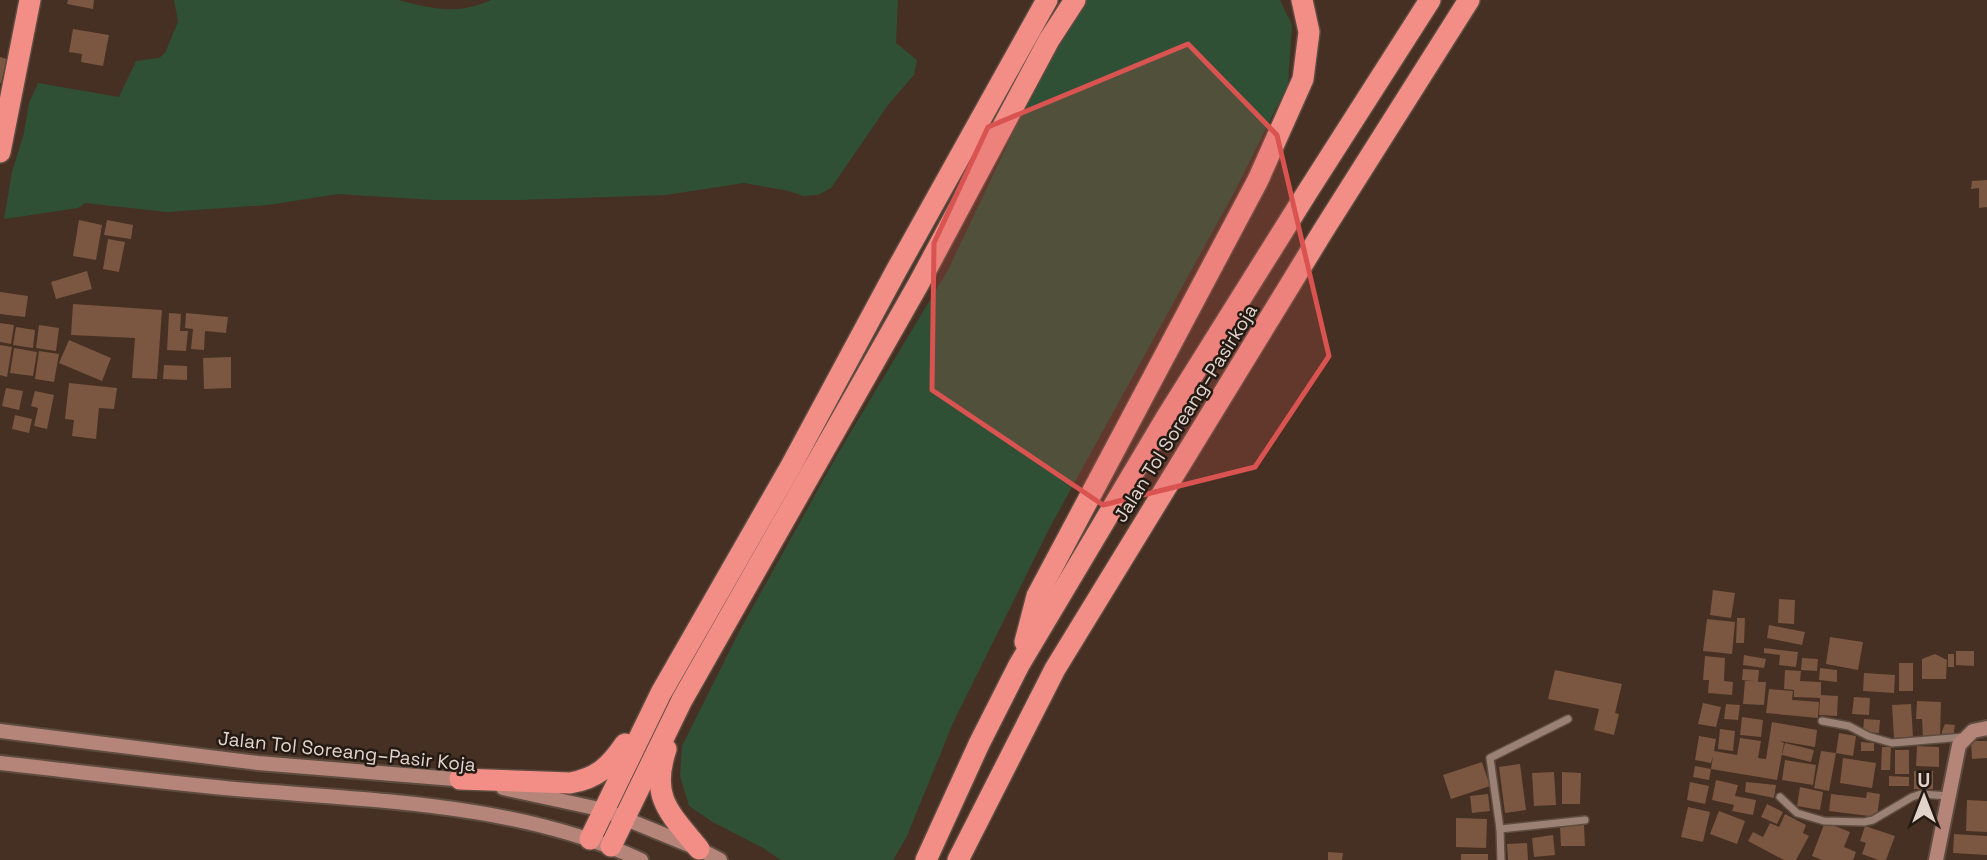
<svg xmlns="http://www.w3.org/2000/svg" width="1987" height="860" font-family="'Space Grotesk',sans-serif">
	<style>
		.green { fill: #305036 }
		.building { fill: #7b5640 }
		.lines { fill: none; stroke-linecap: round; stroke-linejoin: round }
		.street-casing { stroke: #5e4c41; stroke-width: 10 }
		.secondary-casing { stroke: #5e4c41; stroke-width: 18 }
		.highway-casing { stroke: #5e4c41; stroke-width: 24 }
		.street { stroke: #9b8173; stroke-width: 7 }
		.secondary { stroke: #b58579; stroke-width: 14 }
		.highway { stroke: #f38e87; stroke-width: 21 }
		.marked { fill: #d95351; fill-opacity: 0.2; stroke: #d95351; stroke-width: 5; stroke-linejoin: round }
		.labels { text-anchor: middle; stroke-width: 5; stroke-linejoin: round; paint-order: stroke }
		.street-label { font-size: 19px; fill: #e2d3cb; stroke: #241a14 }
	</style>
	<rect width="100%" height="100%" fill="#453023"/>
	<!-- green -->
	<g class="green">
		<path d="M174 0H398C431 9 459 15 491 0H898L896 43 917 60 914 75 888 105 831 188 818 195 803 196 789 191 744 183 666 195 519 200H433L338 194 268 205 167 212 85 203 78 208 4 219 12 172 24 133 29 103 38 83 119 97 136 61 159 58 165 53 178 22Z"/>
		<polygon points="1084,0 1280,0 1292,25 1288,84 1236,189 1049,529 953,723 907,836 893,860 781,860 763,848 711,821 689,806 680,776 682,746 740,630 840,450 948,270 1038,80"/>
	</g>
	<!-- building -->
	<g class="building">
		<polygon points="68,0 94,0 93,9 67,4"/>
		<polygon points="73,29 109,35 103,66 81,62 82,54 69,52"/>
		<polygon points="0,57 7,59 1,83 0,83"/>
		<polygon points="1987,180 1987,207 1979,208 1979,188 1971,189 1972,181"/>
		<polygon points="79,220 102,225 96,260 73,256"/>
		<polygon points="107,220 133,225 131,239 104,235"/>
		<polygon points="108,239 125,242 119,272 103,269"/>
		<polygon points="87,271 92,289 56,299 51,282"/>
		<polygon points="0,292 28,296 25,317 0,314"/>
		<polygon points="73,304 162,310 157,379 132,378 135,338 71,335"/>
		<polygon points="169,313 181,314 180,331 188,331 186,351 167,350"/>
		<polygon points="186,313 228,317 226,333 205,331 204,350 191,349 193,329 185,328"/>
		<polygon points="0,323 14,325 11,344 0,342"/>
		<polygon points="39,325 59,328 56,351 36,348"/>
		<polygon points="16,327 35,330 33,348 13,345"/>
		<polygon points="69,340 111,358 102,381 59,363"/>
		<polygon points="0,345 12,347 7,377 0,375"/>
		<polygon points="14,348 37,352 33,376 10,373"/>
		<polygon points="39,351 59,354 54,382 35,379"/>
		<polygon points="231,357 231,388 204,389 203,358"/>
		<polygon points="164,365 187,366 187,380 163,379"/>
		<polygon points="69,383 117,388 114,409 99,408 96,439 72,436 74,420 65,419"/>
		<polygon points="6,388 23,391 19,410 2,406"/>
		<polygon points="35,391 54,395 47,429 34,426 38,408 31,406"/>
		<polygon points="15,415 32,419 29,433 12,429"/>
		<polygon points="1713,590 1735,593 1731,618 1710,615"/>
		<polygon points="1779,599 1795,600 1794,624 1778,623"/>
		<polygon points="1737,618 1745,618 1744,643 1736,643"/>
		<polygon points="1707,619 1735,622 1732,654 1703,651"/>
		<polygon points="1769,625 1805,632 1802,645 1767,638"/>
		<polygon points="1830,637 1863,642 1858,670 1826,664"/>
		<polygon points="1764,648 1798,652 1796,667 1779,665 1780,655 1764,653"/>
		<polygon points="1956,651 1974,651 1974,666 1956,665"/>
		<polygon points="1935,654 1947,660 1946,679 1922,679 1922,659"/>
		<rect x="1948" y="654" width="6" height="13"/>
		<polygon points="1744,655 1766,659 1764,668 1743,665"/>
		<polygon points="1705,656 1725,658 1724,681 1733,682 1732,695 1708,693 1709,680 1703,680"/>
		<polygon points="1802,658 1818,659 1817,671 1801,670"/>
		<rect x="1899" y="663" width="14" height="28"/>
		<polygon points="1820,668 1837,670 1837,682 1819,680"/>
		<polygon points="1743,669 1759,670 1758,682 1766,682 1764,705 1743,704 1745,681 1753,681 1742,680"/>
		<polygon points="1555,670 1622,684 1615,713 1619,714 1614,735 1594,730 1599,709 1548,699"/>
		<polygon points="1785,670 1801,671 1800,681 1821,682 1821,695 1838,696 1837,716 1819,715 1820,698 1794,697 1794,690 1784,689"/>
		<polygon points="1864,673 1895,675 1894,693 1863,691"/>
		<polygon points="1769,689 1793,691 1792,700 1819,702 1818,718 1766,713"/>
		<polygon points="1854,697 1870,698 1869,715 1852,714"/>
		<polygon points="1917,701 1941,702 1940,737 1923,738 1922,719 1916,719"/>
		<polygon points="1703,703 1721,707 1716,727 1698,724"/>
		<polygon points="1726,704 1740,705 1738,720 1724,719"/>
		<polygon points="1911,704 1913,737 1894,738 1892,705"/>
		<polygon points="1742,717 1763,720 1761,737 1740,735"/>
		<polygon points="1864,719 1880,720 1879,733 1863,732"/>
		<polygon points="1772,722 1817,730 1815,747 1780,741 1784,743 1777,780 1711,769 1709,780 1693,777 1695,766 1711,769 1713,756 1711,763 1695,760 1699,736 1716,739 1714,751 1737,755 1740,738 1761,741 1758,758 1766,759"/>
		<polygon points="1945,724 1955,725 1953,737 1942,738 1942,731"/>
		<polygon points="1720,729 1735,731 1733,751 1718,749"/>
		<polygon points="1839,733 1856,736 1853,756 1836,753"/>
		<polygon points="1971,741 1987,741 1987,758 1972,759"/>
		<polygon points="1861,742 1874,743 1874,751 1861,751"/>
		<polygon points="1785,743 1814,750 1811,762 1782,755"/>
		<polygon points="1917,746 1939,747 1939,767 1916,766"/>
		<polygon points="1882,747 1891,747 1890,770 1881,770"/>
		<rect x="1895" y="750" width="14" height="24"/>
		<polygon points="1821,751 1836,753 1829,791 1814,788"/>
		<polygon points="1843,758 1876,763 1872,788 1840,783"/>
		<polygon points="1785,760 1816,765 1813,785 1782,780"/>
		<polygon points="1482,762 1490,786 1451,799 1443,775"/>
		<polygon points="1520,764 1526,810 1505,813 1499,767"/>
		<rect x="1914" y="771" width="19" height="18"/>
		<polygon points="1554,772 1556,805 1534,806 1532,773"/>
		<polygon points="1562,772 1581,773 1580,804 1562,804"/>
		<polygon points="1889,776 1909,777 1909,786 1889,786"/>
		<polygon points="1716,780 1738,785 1735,796 1756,800 1753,815 1732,811 1734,805 1712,800"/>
		<polygon points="1690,782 1709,786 1705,804 1687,800"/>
		<polygon points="1746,782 1776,785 1774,798 1745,792"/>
		<polygon points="1800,787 1823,792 1820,810 1797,806"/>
		<polygon points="1867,792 1880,794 1877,817 1829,811 1831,794 1866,798"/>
		<polygon points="1488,794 1490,811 1472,813 1470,796"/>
		<polygon points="1967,800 1987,801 1987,832 1966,831"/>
		<polygon points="1767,804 1783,812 1777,824 1761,817"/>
		<polygon points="1688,807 1710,812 1703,842 1681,837"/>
		<polygon points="1719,811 1745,821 1737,844 1710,834"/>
		<polygon points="1785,814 1806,825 1803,833 1809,836 1796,860 1784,860 1748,841 1753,832 1763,837 1770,823 1779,827"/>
		<polygon points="1456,818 1487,819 1486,848 1456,847"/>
		<polygon points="1825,822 1850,832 1844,847 1856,852 1853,860 1822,860 1812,856"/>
		<polygon points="1584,825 1585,846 1561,846 1560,826"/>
		<polygon points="1865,826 1895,836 1886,860 1878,860 1862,854 1866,843 1860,841"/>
		<polygon points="1954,834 1987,836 1987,855 1953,853"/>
		<polygon points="1553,835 1555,855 1534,857 1532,838"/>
		<polygon points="1527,843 1528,860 1508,860 1507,844"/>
		<polygon points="1328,852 1343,853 1342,860 1328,860"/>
		<rect x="1461" y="854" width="27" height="6"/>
	</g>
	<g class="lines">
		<!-- street casing -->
		<g class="street-casing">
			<g id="street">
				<polyline points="1822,721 1849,726 1868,736 1892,743 1964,737"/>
				<polyline points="1780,797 1797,813 1824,821 1864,822 1873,820 1912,797 1921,794 1949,796"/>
				<polyline points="1500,829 1585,820"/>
				<polyline points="1501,860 1500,829 1490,758 1568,719"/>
			</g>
		</g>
		<!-- secondary casing -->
		<g class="secondary-casing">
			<g id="secondary">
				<polyline points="0,731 258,763 466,780"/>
				<path d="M0 763C82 772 165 783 247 790 380 801 519 804 641 860"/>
				<polyline points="503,788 604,810 699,849 720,860"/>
				<polyline points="1936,860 1959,745 1973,731 1987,728"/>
			</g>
		</g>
		<!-- highway casing -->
		<g class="highway-casing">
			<g id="highway">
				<polyline points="0,152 30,0"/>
				<polyline points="1025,642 1037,596 1258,180 1303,79 1309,32 1302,0"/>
				<path d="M666 749C650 798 669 812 699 849"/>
				<path d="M460 779 570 783C598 778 610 766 625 744"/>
				<polyline points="590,839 661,693 791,466 896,271 1047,0"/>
				<polyline points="611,846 682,700 919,283 1049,40 1075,0"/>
				<polyline points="926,860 979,744 1019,665 1166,418 1308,191 1430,0"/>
				<polyline points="958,860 1055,669 1323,231 1469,0"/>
			</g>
		</g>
		<!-- street -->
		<use href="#street" class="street"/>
		<!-- secondary -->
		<use href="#secondary" class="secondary"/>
		<!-- highway -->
		<use href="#highway" class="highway"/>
	</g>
	<!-- marked area -->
	<path class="marked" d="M1188 44 1277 135 1329 356 1255 467 1103 505 932 390 934 243 988 127Z"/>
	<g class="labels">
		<!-- street labels -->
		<g class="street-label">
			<text transform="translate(1185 413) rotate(-58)" y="7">Jalan Tol Soreang–Pasirkoja</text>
			<text transform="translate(347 751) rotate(6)" y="7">Jalan Tol Soreang–Pasir Koja</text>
		</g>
	</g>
	<!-- north arrow -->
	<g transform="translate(1924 797)" stroke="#241a14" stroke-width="5" paint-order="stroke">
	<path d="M0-5L12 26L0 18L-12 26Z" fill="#e2d3cb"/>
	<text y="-10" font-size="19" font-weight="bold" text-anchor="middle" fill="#e2d3cb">U</text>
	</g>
</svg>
